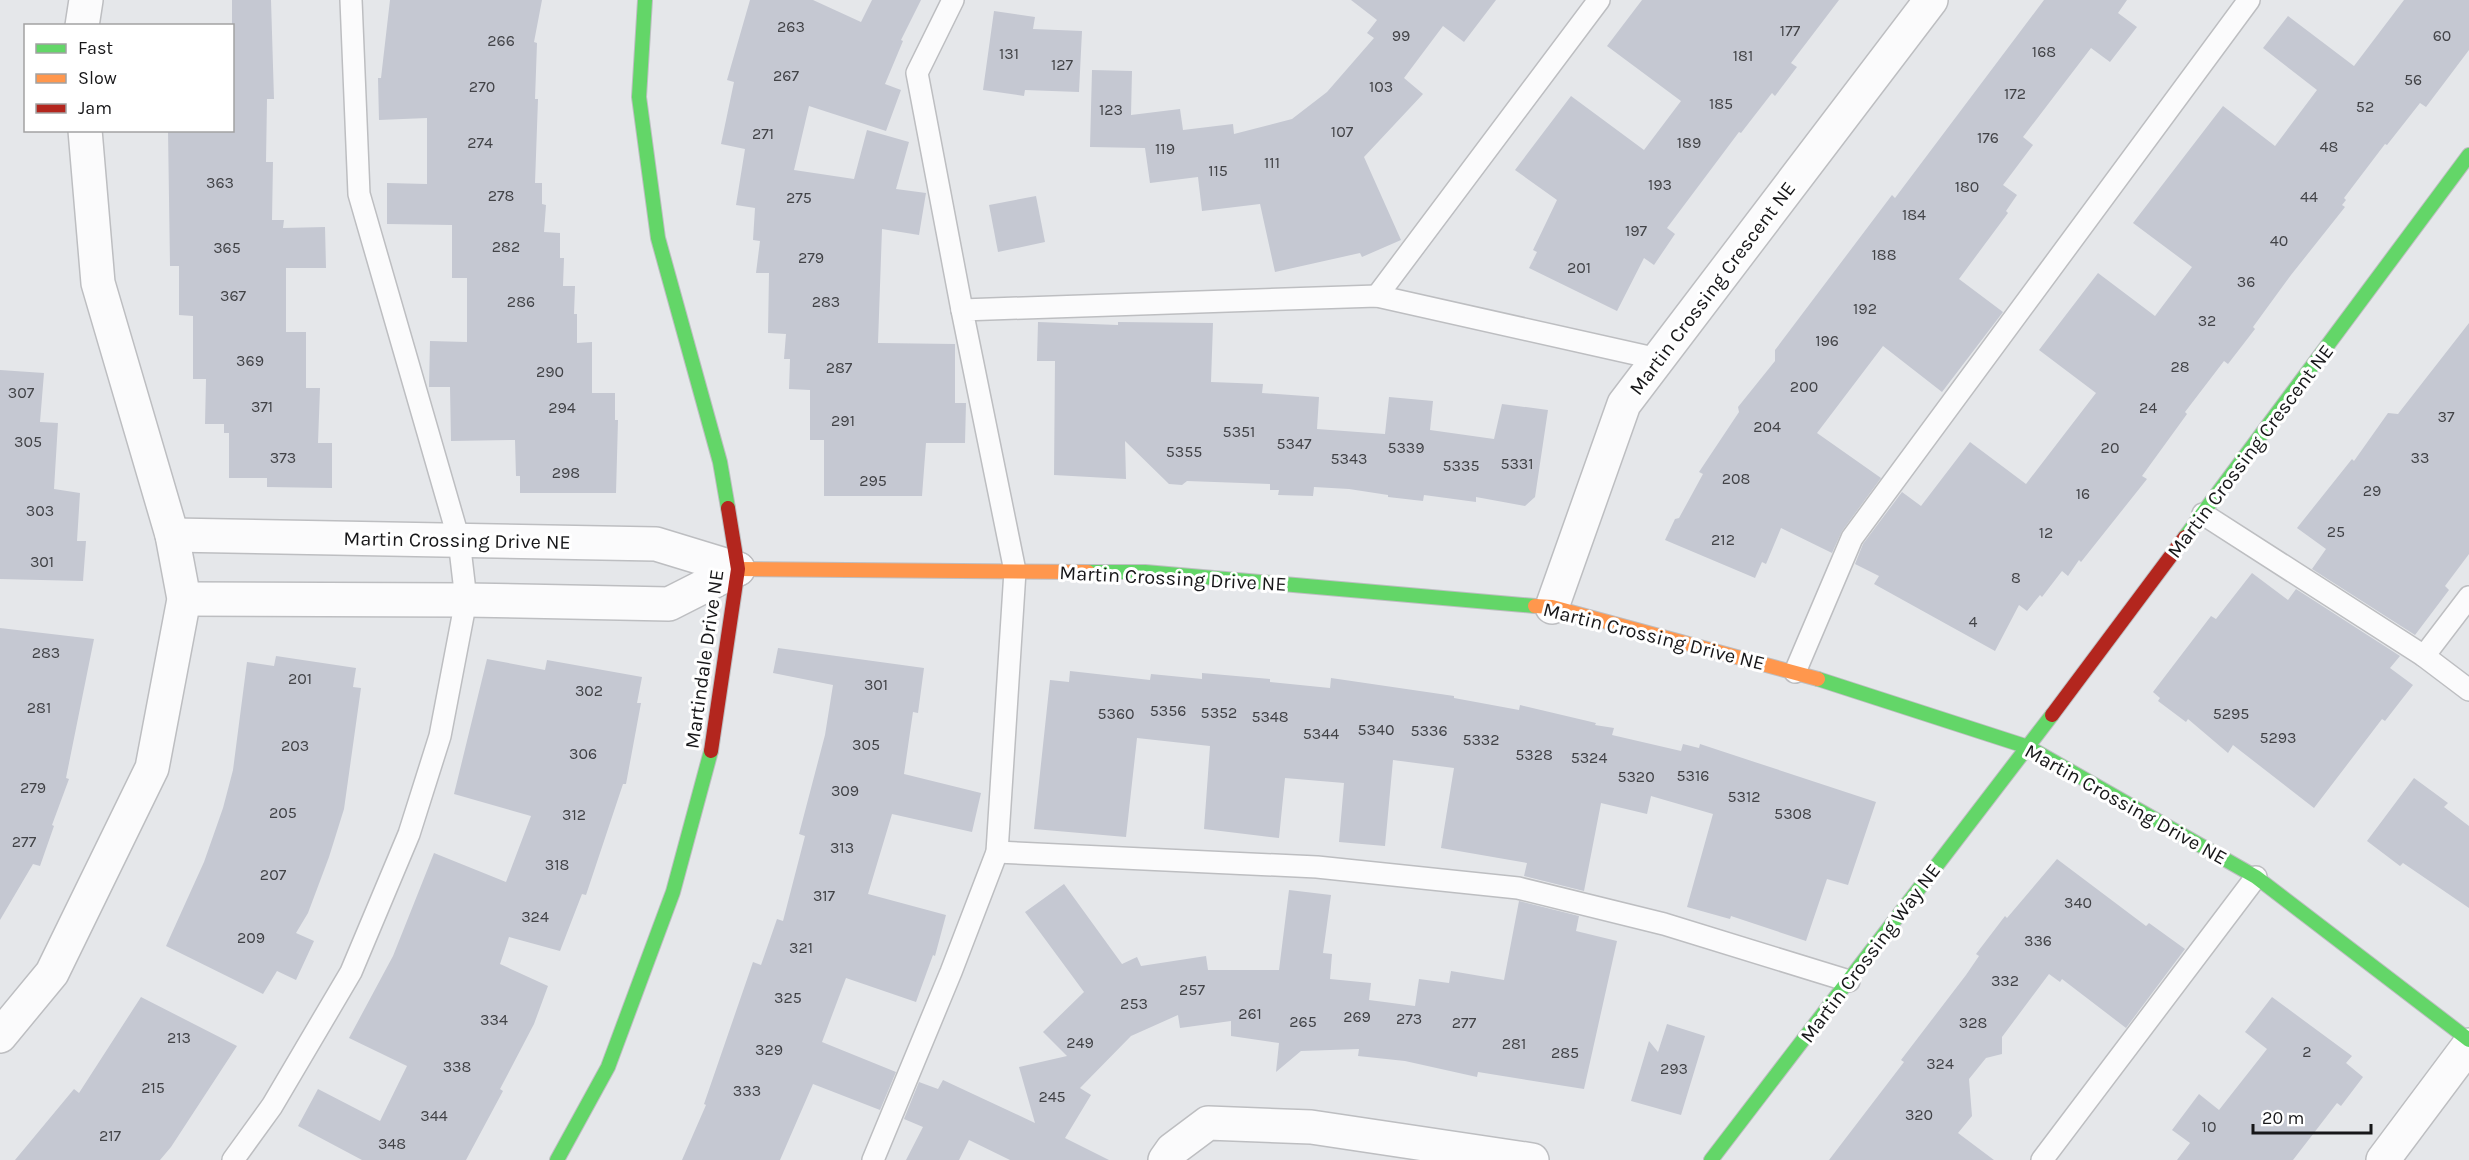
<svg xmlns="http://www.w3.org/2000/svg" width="2469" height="1160" font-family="Karla,sans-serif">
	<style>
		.building { fill: #c5c8d2 }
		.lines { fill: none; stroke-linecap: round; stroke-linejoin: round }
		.lane-casing { stroke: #bdbec1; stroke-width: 24 }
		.street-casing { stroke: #bdbec1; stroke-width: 36 }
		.fast-casing { stroke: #bdbec1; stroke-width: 16 }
		.slow-casing { stroke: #bdbec1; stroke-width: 16 }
		.jam-casing { stroke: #bdbec1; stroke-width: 16 }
		.lane { stroke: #fbfbfc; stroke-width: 21 }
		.street { stroke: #fbfbfc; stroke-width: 33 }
		.fast { stroke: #63d668; stroke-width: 14 }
		.slow { stroke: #ff974d; stroke-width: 14 }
		.jam { stroke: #b3261e; stroke-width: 14 }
		.labels { text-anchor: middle; stroke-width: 6; stroke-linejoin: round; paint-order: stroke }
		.number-label { font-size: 16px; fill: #424347 }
		.street-label { font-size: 20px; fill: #171719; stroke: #fff }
	</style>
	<rect width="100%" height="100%" fill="#e5e7ea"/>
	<!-- building -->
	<g class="building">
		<polygon points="232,0 271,0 274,99 267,99 266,162 273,162 272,220 284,220 283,228 325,227 326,268 286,268 286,332 306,332 306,388 320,388 318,443 332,443 332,488 267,487 267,478 229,478 229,433 224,433 224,424 205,424 206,379 193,379 193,316 179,315 179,266 170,266 168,130 232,130"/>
		<polygon points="390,0 542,0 534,42 537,43 535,99 538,99 535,183 542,183 542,204 546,205 544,232 560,233 560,258 564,258 563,286 575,286 574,314 577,314 577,343 592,342 592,393 615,393 615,420 618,420 616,493 520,493 520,476 516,476 515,440 451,441 450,387 429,387 430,341 467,342 467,278 452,278 452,225 387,224 387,183 427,184 427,118 379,120 378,78 381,78"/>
		<polygon points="750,0 813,0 861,22 872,0 921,0 901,40 903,41 885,84 901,90 886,131 809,106 794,170 854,179 867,130 909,142 896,189 926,193 919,235 882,229 878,343 955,344 955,403 966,403 965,443 926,443 922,496 824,496 824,440 810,440 810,390 789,389 790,359 784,359 786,334 768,333 769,273 756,273 760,241 753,240 755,208 736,205 745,149 721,144 734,82 727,80"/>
		<polygon points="1351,0 1496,0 1464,42 1443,26 1404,78 1423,94 1364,157 1401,240 1362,257 1360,253 1275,272 1260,204 1202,211 1198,177 1150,183 1145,148 1090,147 1092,70 1132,71 1131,115 1180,109 1183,130 1233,124 1234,134 1292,119 1327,92 1374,38 1367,33 1377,20"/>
		<polygon points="1642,0 1839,0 1791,63 1797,67 1775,96 1772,93 1741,133 1739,132 1667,228 1675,234 1654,265 1644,258 1617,311 1529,268 1537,252 1533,250 1557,200 1515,170 1571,96 1644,150 1681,101 1607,46"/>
		<polygon points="2044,0 2127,0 2118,13 2137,27 2110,62 2091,48 2023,137 2033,145 2003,185 2017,195 2006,211 2008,213 1959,279 2003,312 1942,392 1883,346 1817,433 1881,478 1842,531 1832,553 1781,528 1766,564 1762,562 1755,578 1665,540 1675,519 1679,518 1703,474 1699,472 1739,412 1738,407 1775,361 1775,350 1892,195 1895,198"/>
		<polygon points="2404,0 2469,0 2469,50 2426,107 2420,103 2387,145 2385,144 2344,198 2346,200 2342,205 2345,207 2291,275 2253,327 2255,329 2228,364 2224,361 2185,412 2187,414 2142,476 2147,479 2081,562 2079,560 2068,576 2062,571 2042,597 2040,595 2027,611 2019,605 1995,651 1874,584 1879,576 1855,564 1863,544 1902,492 1921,506 1970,442 2026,484 2096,393 2039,350 2098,273 2155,316 2192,267 2133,223 2223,106 2275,146 2317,90 2263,48 2288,16 2354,66"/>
		<polygon points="994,11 1035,17 1033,29 1082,31 1079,92 1025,90 1024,96 983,90"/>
		<polygon points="1036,196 1045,242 998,252 989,205"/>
		<polygon points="1038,322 1118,325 1118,322 1213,323 1211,382 1263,384 1262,393 1319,397 1317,429 1385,434 1389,397 1433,401 1430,430 1494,439 1502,404 1548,410 1535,497 1525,506 1476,497 1476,502 1424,495 1423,501 1388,497 1388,495 1349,489 1314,487 1313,496 1278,495 1279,490 1270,490 1270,484 1187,481 1182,485 1169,484 1125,441 1126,479 1054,475 1055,361 1037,361"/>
		<polygon points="2469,323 2469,554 2445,586 2449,590 2415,635 2312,569 2326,549 2297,528 2352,459 2354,461 2388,413 2398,414"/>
		<polygon points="0,370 44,373 40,422 58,423 54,489 80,493 77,541 86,541 83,581 0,579"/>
		<polygon points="2252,573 2288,600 2296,589 2400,656 2390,668 2413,685 2385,721 2382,719 2314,808 2233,745 2228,753 2188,719 2186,722 2158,701 2160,698 2153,692 2211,616 2216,619"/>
		<polygon points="0,628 94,639 66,778 69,779 52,825 54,826 40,866 33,864 0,920"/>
		<polygon points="778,648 924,668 918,713 913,712 904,774 981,793 972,832 892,814 868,894 946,915 935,956 933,955 916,1002 846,978 822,1042 896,1072 880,1110 813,1084 780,1160 682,1160 706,1105 704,1104 753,962 761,965 777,919 783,921 805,836 799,834 825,735 833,685 773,673"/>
		<polygon points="276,656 356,668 353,687 361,688 344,809 329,857 308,913 296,933 314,941 296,980 277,971 263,994 166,946 204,862 223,808 233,770 247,662 274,666"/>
		<polygon points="487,659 545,670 547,660 642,677 637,703 641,703 626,784 623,784 586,895 582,894 560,951 509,937 500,964 548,986 534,1024 500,1089 503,1091 466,1160 362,1160 298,1126 318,1089 380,1121 407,1066 349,1038 393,956 434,853 506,882 531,816 454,794"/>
		<polygon points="1070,671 1150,680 1151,674 1202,679 1202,673 1270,679 1270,682 1330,688 1331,678 1454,696 1454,698 1519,710 1520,705 1596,723 1595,725 1614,728 1612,735 1681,751 1683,744 1699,748 1700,744 1876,802 1848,885 1827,879 1806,941 1731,916 1730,919 1687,907 1713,814 1651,796 1647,814 1601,803 1584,891 1524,876 1527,863 1441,848 1454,768 1393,760 1385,846 1339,842 1344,783 1285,778 1279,838 1204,829 1210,746 1137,738 1126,837 1034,829 1050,680 1069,682"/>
		<polygon points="2414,778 2448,803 2444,807 2469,826 2469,908 2403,863 2400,866 2367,841"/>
		<polygon points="2057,859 2146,926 2149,923 2185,949 2126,1028 2062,979 2060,982 2049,974 2002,1037 2002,1054 1986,1058 1969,1079 1972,1116 1958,1133 1994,1160 1829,1160 1904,1062 1901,1060 1966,975 1979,956 1976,954 2005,916 2007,918"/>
		<polygon points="1064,884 1122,964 1137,957 1141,966 1206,956 1208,970 1279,970 1289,890 1331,895 1323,953 1332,954 1330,979 1371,983 1369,1000 1415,1006 1419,979 1449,983 1451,971 1504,980 1519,901 1579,916 1576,931 1617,941 1584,1089 1478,1072 1477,1077 1405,1061 1358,1056 1359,1049 1301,1051 1276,1072 1279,1043 1231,1036 1231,1021 1180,1028 1178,1015 1131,1036 1080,1088 1091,1095 1065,1138 1109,1160 1010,1160 969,1140 959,1160 906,1160 923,1127 904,1119 919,1082 938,1089 943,1080 1035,1123 1019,1067 1067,1056 1043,1032 1084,992 1025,912"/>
		<polygon points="141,997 237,1046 171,1147 160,1160 15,1160 74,1089 79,1093"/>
		<polygon points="2272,997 2352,1056 2346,1063 2363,1077 2341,1106 2337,1103 2293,1160 2177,1160 2190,1143 2172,1130 2199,1094 2219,1110 2267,1049 2245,1032"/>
		<polygon points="1667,1024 1705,1036 1681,1115 1631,1101 1649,1041 1658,1052"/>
	</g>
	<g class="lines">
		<!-- lane casing -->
		<g class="lane-casing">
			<g id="lane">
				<polyline points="953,0 917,73 962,310"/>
				<polyline points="1377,296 1599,0"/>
				<polyline points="2203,514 2424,656 2469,597"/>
				<polyline points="2424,656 2469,690"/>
				<polyline points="1795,672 1852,538 2249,0"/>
				<polyline points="997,852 1317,867 1518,888 1664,924 1849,981"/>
				<polyline points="233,1160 272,1106 351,972 409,834 440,736 466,600 459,540 359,194 351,0"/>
				<polyline points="873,1160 951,972 997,852 1015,571 962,310 1377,296 1658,359"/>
				<polyline points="2042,1160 2256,877"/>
			</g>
		</g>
		<!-- street casing -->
		<g class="street-casing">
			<g id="street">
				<polyline points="82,26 86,0"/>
				<polyline points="172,535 656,544 738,569"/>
				<polyline points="184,599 466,600 669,604 738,569"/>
				<polyline points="1552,607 1624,404 1931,0"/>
				<polyline points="0,1036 52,973 152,768 184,599 172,535 98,283 85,130"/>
				<polyline points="1165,1160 1172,1150 1208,1123 1311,1127 1532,1160"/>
				<polyline points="2383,1160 2469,1045"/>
			</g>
		</g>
		<!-- fast casing -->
		<g class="fast-casing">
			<g id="fast">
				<polyline points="645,0 639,97 658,238 720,462 728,508"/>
				<polyline points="2185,537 2469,155"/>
				<polyline points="1088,572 1145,572 1535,606"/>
				<polyline points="1818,679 2028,747 2256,877 2469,1040"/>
				<polyline points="557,1160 608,1067 673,892 711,751"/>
				<polyline points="1711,1160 2052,715"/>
			</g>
		</g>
		<!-- slow casing -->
		<g class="slow-casing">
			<g id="slow">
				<polyline points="738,569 1088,572"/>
				<polyline points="1535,606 1552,607 1818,679"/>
			</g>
		</g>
		<!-- jam casing -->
		<g class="jam-casing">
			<g id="jam">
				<polyline points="2052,715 2185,537"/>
				<polyline points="711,751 738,569 728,508"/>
			</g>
		</g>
		<!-- lane -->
		<use href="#lane" class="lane"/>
		<!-- street -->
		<use href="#street" class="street"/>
		<!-- fast -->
		<use href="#fast" class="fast"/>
		<!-- slow -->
		<use href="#slow" class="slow"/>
		<!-- jam -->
		<use href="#jam" class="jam"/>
	</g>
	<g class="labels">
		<!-- number labels -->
		<g class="number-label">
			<text x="791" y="32">263</text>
			<text x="1790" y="36">177</text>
			<text x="1401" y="41">99</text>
			<text x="2442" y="41">60</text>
			<text x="501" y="46">266</text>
			<text x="2044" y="57">168</text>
			<text x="1009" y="59">131</text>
			<text x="1743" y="61">181</text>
			<text x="1062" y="70">127</text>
			<text x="786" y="81">267</text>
			<text x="2413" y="85">56</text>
			<text x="482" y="92">270</text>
			<text x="1381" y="92">103</text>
			<text x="2015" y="99">172</text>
			<text x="1721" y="109">185</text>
			<text x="2365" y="112">52</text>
			<text x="1111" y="115">123</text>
			<text x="1342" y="137">107</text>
			<text x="763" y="139">271</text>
			<text x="1988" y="143">176</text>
			<text x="480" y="148">274</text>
			<text x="1689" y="148">189</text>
			<text x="2329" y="152">48</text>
			<text x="1165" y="154">119</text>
			<text x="1272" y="168">111</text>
			<text x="1218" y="176">115</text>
			<text x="220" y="188">363</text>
			<text x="1660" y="190">193</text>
			<text x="1967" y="192">180</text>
			<text x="501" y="201">278</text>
			<text x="2309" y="202">44</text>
			<text x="799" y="203">275</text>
			<text x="1914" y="220">184</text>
			<text x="1636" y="236">197</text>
			<text x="2279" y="246">40</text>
			<text x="506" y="252">282</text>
			<text x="227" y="253">365</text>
			<text x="1884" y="260">188</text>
			<text x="811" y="263">279</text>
			<text x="1579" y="273">201</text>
			<text x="2246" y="287">36</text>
			<text x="233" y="301">367</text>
			<text x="521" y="307">286</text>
			<text x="826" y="307">283</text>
			<text x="1865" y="314">192</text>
			<text x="2207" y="326">32</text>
			<text x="1827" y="346">196</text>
			<text x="250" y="366">369</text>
			<text x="2180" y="372">28</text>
			<text x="839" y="373">287</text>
			<text x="550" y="377">290</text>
			<text x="1804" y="392">200</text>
			<text x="21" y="398">307</text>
			<text x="262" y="412">371</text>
			<text x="562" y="413">294</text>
			<text x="2148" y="413">24</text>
			<text x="2446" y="422">37</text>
			<text x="843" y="426">291</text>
			<text x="1767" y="432">204</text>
			<text x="1239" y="437">5351</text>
			<text x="28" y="447">305</text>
			<text x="1294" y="449">5347</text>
			<text x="1406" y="453">5339</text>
			<text x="2110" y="453">20</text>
			<text x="1184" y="457">5355</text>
			<text x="283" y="463">373</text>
			<text x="2420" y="463">33</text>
			<text x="1349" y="464">5343</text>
			<text x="1517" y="469">5331</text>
			<text x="1461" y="471">5335</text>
			<text x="566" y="478">298</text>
			<text x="1736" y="484">208</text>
			<text x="873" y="486">295</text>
			<text x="2372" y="496">29</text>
			<text x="2083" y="499">16</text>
			<text x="40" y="516">303</text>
			<text x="2336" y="537">25</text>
			<text x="2046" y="538">12</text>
			<text x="1723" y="545">212</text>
			<text x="42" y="567">301</text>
			<text x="2016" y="583">8</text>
			<text x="1973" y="627">4</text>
			<text x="46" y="658">283</text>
			<text x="300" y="684">201</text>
			<text x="876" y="690">301</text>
			<text x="589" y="696">302</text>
			<text x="39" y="713">281</text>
			<text x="1168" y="716">5356</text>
			<text x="1219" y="718">5352</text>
			<text x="1116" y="719">5360</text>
			<text x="2231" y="719">5295</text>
			<text x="1270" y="722">5348</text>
			<text x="1376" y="735">5340</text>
			<text x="1429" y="736">5336</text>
			<text x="1321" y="739">5344</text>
			<text x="2278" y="743">5293</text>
			<text x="1481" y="745">5332</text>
			<text x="866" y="750">305</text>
			<text x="295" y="751">203</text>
			<text x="583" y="759">306</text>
			<text x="1534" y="760">5328</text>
			<text x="1589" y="763">5324</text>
			<text x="1693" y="781">5316</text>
			<text x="1636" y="782">5320</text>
			<text x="33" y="793">279</text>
			<text x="845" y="796">309</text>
			<text x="1744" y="802">5312</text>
			<text x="283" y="818">205</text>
			<text x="1793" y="819">5308</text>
			<text x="574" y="820">312</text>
			<text x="24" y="847">277</text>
			<text x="842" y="853">313</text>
			<text x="557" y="870">318</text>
			<text x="273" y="880">207</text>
			<text x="824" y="901">317</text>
			<text x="2078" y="908">340</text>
			<text x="535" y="922">324</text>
			<text x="251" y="943">209</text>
			<text x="2038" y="946">336</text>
			<text x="801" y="953">321</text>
			<text x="2005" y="986">332</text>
			<text x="1192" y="995">257</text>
			<text x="788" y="1003">325</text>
			<text x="1134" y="1009">253</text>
			<text x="1250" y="1019">261</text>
			<text x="1357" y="1022">269</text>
			<text x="1409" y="1024">273</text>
			<text x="494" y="1025">334</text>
			<text x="1303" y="1027">265</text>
			<text x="1464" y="1028">277</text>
			<text x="1973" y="1028">328</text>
			<text x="179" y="1043">213</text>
			<text x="1080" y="1048">249</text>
			<text x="1514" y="1049">281</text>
			<text x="769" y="1055">329</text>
			<text x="2307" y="1057">2</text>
			<text x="1565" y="1058">285</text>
			<text x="1940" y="1069">324</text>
			<text x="457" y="1072">338</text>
			<text x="1674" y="1074">293</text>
			<text x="153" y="1093">215</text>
			<text x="747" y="1096">333</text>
			<text x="1052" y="1102">245</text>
			<text x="1919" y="1120">320</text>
			<text x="434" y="1121">344</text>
			<text x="2209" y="1132">10</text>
			<text x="110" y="1141">217</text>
			<text x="392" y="1149">348</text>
		</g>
		<!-- street labels -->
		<g class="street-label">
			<text transform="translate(1712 288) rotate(-53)" y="7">Martin Crossing Crescent NE</text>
			<text transform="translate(2250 451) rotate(-53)" y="7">Martin Crossing Crescent NE</text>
			<text transform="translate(457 540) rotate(1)" y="7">Martin Crossing Drive NE</text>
			<text transform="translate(1173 578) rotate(3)" y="7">Martin Crossing Drive NE</text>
			<text transform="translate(1654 636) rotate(14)" y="7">Martin Crossing Drive NE</text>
			<text transform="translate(704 659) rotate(-82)" y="7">Martindale Drive NE</text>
			<text transform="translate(2126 804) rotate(29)" y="7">Martin Crossing Drive NE</text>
			<text transform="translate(1870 953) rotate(-53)" y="7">Martin Crossing Way NE</text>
		</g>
	</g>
	<!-- legend -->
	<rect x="24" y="24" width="210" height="108" fill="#ffffff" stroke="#a2a2a3" stroke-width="1.5"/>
	<rect x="36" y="44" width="30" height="9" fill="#63d668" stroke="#a2a2a3" stroke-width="1.5"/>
	<text x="78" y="54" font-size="18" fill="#171719">Fast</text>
	<rect x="36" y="74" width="30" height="9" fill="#ff974d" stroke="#a2a2a3" stroke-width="1.5"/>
	<text x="78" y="84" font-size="18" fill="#171719">Slow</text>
	<rect x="36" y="104" width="30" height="9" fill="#b3261e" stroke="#a2a2a3" stroke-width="1.5"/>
	<text x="78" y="114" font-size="18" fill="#171719">Jam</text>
	<!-- scale -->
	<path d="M2253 1124v9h118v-9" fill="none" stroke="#171719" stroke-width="3"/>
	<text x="2262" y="1124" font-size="18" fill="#171719" stroke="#ffffff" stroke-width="4.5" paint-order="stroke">20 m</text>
</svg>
